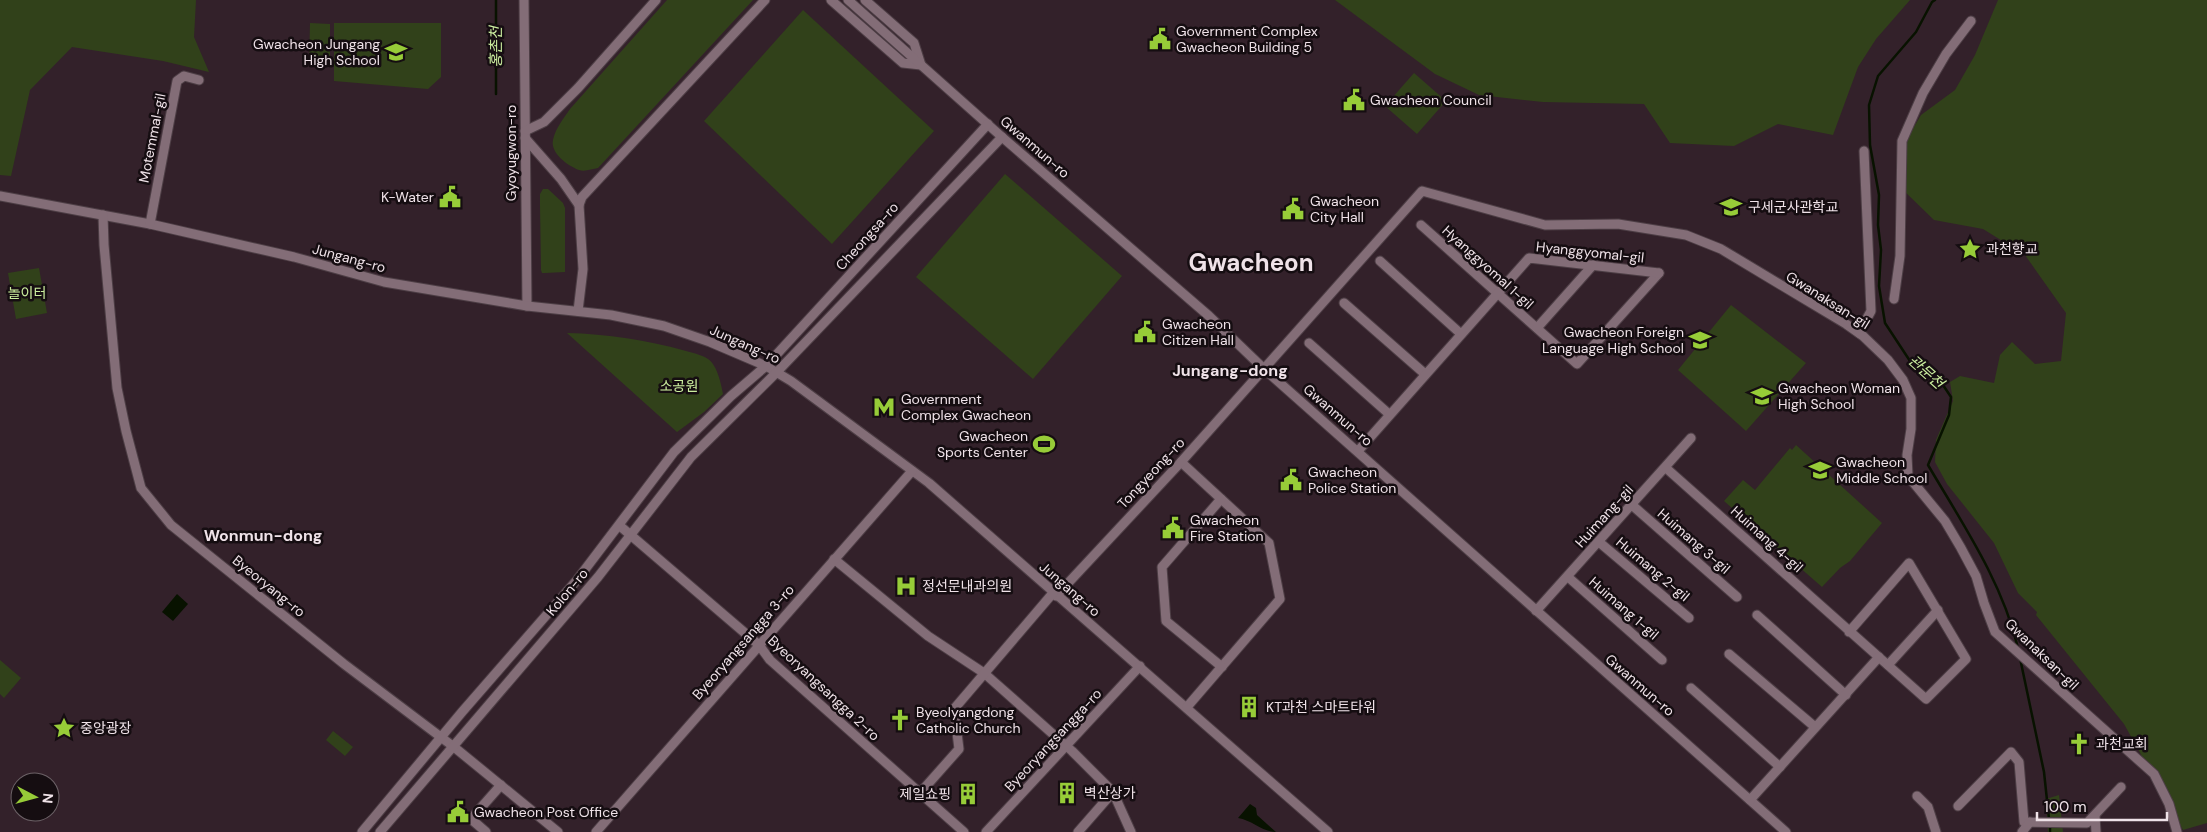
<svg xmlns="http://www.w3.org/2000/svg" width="2207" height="832" font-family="'DM Sans','Noto Sans KR',sans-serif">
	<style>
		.green { fill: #31411a }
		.water { fill: #081200 }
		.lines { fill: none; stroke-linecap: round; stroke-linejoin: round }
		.stream { stroke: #081200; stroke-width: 2.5 }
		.minor-casing { stroke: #4d3e45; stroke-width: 11 }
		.minor { stroke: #836d77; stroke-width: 9 }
		.labels { text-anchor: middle; stroke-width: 5; stroke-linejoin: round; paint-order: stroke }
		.poi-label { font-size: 14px; fill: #efe2e8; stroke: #150d11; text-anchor: start }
		.street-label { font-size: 14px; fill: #efe2e8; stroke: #150d11 }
		.park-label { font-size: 14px; fill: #cbee9e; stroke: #150d11 }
		.water-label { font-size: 15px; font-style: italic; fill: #ccefa0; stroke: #150d11 }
		.quarter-label { font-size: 16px; font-weight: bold; fill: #efe2e8; stroke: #150d11 }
		.town-label { font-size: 24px; font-weight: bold; fill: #efe2e8; stroke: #150d11 }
	</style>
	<rect width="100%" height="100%" fill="#33212a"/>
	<!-- green -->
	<g class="green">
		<polygon points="0,0 196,0 194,37 209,72 163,61 72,47 30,90 11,176 0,175"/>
		<path d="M667 0H753L598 168C592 169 585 172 579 170 568 166 550 153 553 140 555 129 564 118 570 109Z"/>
		<polygon points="1335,0 1910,0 1876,39 1858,67 1833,135 1778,124 1734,146 1670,143 1644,104 1543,102 1479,95 1435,74"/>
		<polygon points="1998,0 2207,0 2207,823 2183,830 2124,724 2036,615 2037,612 2018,593 1994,543 1947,484 1935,462 1936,440 1953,401 1950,382 1960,376 1994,383 2000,355 2012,342 2035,364 2061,361 2066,313 2025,255 1983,229 1934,220 1902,189 1901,149 1921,115 1955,90 1975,55"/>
		<polygon points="803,10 934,131 832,244 704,121"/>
		<polygon points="310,23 330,24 330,66 309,65"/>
		<polygon points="334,23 441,23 441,77 428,89 334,81"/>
		<polygon points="1414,73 1446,101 1417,134 1385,106"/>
		<polygon points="1005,174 1122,276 1033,379 916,277"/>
		<polygon points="543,189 548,189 563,203 565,208 565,272 545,273 542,273 541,270 540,204 540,194"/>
		<polygon points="39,268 47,313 16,319 8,273"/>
		<polygon points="1731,305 1806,363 1746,431 1678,370"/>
		<path d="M567 333C607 334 647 340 686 351 693 353 702 355 708 359 717 365 721 383 723 394L704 412 677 432Z"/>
		<polygon points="1796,445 1882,523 1850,561 1840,568 1822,587 1724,501 1743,480 1755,490 1790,448 1792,450"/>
		<polygon points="0,660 21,678 4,698 0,694"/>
		<polygon points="333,731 353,747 345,756 326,740"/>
		<polygon points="2059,795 2063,832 2048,832 2046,799"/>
	</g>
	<!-- water -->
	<g class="water">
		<polygon points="177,594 188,604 173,621 162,612"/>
		<path d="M1250 804 1256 808 1257 815 1276 832C1262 832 1252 820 1238 818Z"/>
	</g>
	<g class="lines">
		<!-- stream -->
		<g class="stream">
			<path d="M1935 0 1932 2 1916 32 1878 76 1869 105 1870 145 1879 195 1878 225 1881 250 1879 286 1885 323 1910 361 1941 382 1951 397 1949 415 1928 465C1962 523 2002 581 2018 648"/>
			<polyline points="496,94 496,0"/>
			<polyline points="2020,658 2044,772 2049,819"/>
			<polyline points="2050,825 2050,832"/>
		</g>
		<!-- minor casing -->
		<g class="minor-casing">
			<g id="minor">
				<polyline points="524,0 527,306"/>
				<polyline points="831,0 903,63 921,65 914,43 865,0"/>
				<polyline points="848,0 1002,137 1209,316 1263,368 1786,832"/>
				<polyline points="525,131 544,122 578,88 656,0"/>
				<polyline points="525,138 561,179 579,205 583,269 578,311"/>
				<polyline points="0,196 150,224 294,257 384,282 527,306 611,315 664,326 710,342 766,366 791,381 929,483 1328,832"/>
				<polyline points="579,205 582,197 765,0"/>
				<polyline points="103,215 104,245 117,388 126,431 141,488 171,525 344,664 454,747 558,832"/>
				<polyline points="150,224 177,81 184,76 199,80"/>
				<polyline points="1421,225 1577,364 1659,273"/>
				<polyline points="1380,261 1461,334"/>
				<polyline points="1894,299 1900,256 1902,141 1923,93 1946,54 1971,21"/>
				<polyline points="1344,303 1425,374"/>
				<polyline points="1537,328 1593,265"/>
				<polyline points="1859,333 1871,311 1864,151"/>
				<polyline points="1309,343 1389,414"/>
				<polyline points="1358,451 1529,258 1659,273"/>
				<polyline points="1181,462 1269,543 1280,599 1187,707"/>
				<polyline points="1666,468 1926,699 1966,659 1909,563 1849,632"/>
				<polyline points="1221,499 1162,567 1166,621 1222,667"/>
				<polyline points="1632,505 1737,597"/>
				<polyline points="620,526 759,645 770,660 964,832"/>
				<polyline points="1599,542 1689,618"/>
				<polyline points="834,559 928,636 984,673 1072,751 1113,792 1131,832"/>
				<polyline points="1568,577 1662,660"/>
				<polyline points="1056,596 1181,462 1422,191 1545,225 1618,224 1686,235 1721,249 1846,324 1863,336 1888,360 1903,380 1911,398 1911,429 1907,455 1908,476 1945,521 1961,548 1976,576 1984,603 1995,632 2154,774 2169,804 2177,832"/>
				<polyline points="1536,611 1691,438"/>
				<polyline points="1757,615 1846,695"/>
				<polyline points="1729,654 1815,727"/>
				<polyline points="1888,665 1938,610"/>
				<polyline points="1691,688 1780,767"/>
				<polyline points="920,793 959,749 954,709 1053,593"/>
				<polyline points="1917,796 1928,807 1936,832"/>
				<polyline points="1750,800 1879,657"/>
				<polyline points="1958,806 2011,752 2019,762 2024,822 2087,823 2121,787"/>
				<polyline points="2095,816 2096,832"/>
				<polyline points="362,832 462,712 577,580 674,452 731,396 766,366 988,124"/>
				<polyline points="380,832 598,577 691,457 777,372 1002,137"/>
				<polyline points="486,832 471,819 501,785"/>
				<polyline points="596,832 912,471"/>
				<polyline points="986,832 1140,666"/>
				<polyline points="1078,832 1113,792"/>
				<polyline points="2022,832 2030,822"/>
			</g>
		</g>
		<!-- minor -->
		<use href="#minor" class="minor"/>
	</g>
	<!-- icons -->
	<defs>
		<g id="civic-bare" transform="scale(1.725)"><path d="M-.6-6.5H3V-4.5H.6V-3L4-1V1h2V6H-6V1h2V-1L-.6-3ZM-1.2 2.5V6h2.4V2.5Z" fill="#97cc38" stroke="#150d11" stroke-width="2.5" paint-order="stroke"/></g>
		<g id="school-bare" transform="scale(1.725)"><path d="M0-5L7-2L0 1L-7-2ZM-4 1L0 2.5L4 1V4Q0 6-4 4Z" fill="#97cc38" stroke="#150d11" stroke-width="2.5" paint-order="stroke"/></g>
		<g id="university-bare" transform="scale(1.725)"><path d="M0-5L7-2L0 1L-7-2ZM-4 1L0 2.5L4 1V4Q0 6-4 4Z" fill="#97cc38" stroke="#150d11" stroke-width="2.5" paint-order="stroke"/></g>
		<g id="sight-bare" transform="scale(1.725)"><path d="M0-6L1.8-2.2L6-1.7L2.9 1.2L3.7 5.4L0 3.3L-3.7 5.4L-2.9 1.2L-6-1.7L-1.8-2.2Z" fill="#97cc38" stroke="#150d11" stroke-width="2.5" paint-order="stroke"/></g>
		<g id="metro-bare" transform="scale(1.725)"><path d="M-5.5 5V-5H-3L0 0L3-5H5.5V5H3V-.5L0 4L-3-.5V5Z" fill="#97cc38" stroke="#150d11" stroke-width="2.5" paint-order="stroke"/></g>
		<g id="stadium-bare" transform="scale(1.725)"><path d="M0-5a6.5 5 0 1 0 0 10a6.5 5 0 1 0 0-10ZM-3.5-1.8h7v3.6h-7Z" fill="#97cc38" stroke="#150d11" stroke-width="2.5" paint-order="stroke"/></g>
		<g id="hospital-bare" transform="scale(1.725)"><path d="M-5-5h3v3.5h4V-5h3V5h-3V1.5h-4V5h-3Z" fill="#97cc38" stroke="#150d11" stroke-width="2.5" paint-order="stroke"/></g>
		<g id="building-bare" transform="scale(1.725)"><path d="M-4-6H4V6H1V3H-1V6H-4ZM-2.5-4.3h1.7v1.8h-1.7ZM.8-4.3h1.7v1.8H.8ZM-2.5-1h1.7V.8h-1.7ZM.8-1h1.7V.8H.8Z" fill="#97cc38" stroke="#150d11" stroke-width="2.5" paint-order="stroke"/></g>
		<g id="church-bare" transform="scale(1.725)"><path d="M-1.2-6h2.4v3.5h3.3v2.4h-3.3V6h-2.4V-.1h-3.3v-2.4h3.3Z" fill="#97cc38" stroke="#150d11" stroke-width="2.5" paint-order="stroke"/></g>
	</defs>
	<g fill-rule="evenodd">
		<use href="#civic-bare" x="1160" y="39"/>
		<use href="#school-bare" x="396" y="52"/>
		<use href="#civic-bare" x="1354" y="100"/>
		<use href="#civic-bare" x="450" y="197"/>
		<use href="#university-bare" x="1731" y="207"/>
		<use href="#civic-bare" x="1293" y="209"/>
		<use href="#sight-bare" x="1970" y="249"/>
		<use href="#civic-bare" x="1145" y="332"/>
		<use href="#school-bare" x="1700" y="340"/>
		<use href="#school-bare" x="1762" y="396"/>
		<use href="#metro-bare" x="884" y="407"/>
		<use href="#stadium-bare" x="1044" y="444"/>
		<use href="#school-bare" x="1820" y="470"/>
		<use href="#civic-bare" x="1291" y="480"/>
		<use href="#civic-bare" x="1173" y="528"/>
		<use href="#hospital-bare" x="906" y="586"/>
		<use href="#building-bare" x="1249" y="707"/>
		<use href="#church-bare" x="900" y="720"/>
		<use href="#sight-bare" x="64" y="728"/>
		<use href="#church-bare" x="2079" y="744"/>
		<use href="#building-bare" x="1067" y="793"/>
		<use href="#building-bare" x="968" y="794"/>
		<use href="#civic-bare" x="458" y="812"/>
	</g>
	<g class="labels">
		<!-- poi labels -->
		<g class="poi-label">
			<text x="1176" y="36">Government Complex<tspan x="1176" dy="16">Gwacheon Building 5</tspan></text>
			<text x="380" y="49" text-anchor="end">Gwacheon Jungang<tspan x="380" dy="16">High School</tspan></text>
			<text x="1370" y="105">Gwacheon Council</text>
			<text x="434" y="202" text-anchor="end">K-Water</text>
			<text x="1310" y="206">Gwacheon<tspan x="1310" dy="16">City Hall</tspan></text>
			<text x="1748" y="212">구세군사관학교</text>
			<text x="1986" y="254">과천향교</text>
			<text x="1162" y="329">Gwacheon<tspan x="1162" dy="16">Citizen Hall</tspan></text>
			<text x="1684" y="337" text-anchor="end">Gwacheon Foreign<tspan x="1684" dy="16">Language High School</tspan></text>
			<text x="1778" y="393">Gwacheon Woman<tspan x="1778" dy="16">High School</tspan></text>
			<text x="901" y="404">Government<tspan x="901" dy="16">Complex Gwacheon</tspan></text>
			<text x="1028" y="441" text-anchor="end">Gwacheon<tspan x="1028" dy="16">Sports Center</tspan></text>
			<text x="1836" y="467">Gwacheon<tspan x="1836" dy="16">Middle School</tspan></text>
			<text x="1308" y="477">Gwacheon<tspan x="1308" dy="16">Police Station</tspan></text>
			<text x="1190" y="525">Gwacheon<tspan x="1190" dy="16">Fire Station</tspan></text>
			<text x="922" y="591">정선문내과의원</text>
			<text x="1266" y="712">KT과천 스마트타워</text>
			<text x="916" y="717">Byeolyangdong<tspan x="916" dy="16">Catholic Church</tspan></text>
			<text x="80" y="733">중앙광장</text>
			<text x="2096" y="749">과천교회</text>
			<text x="1084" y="798">벽산상가</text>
			<text x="951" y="799" text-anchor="end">제일쇼핑</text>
			<text x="474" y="817">Gwacheon Post Office</text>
		</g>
		<!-- street labels -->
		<g class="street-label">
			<text transform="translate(152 138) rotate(-79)" y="5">Motemmal-gil</text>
			<text transform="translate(1035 147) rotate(41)" y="5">Gwanmun-ro</text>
			<text transform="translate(511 153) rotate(-90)" y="5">Gyoyugwon-ro</text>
			<text transform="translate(867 236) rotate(-48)" y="5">Cheongsa-ro</text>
			<text transform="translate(1590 252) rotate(6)" y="5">Hyanggyomal-gil</text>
			<text transform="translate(349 258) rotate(15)" y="5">Jungang-ro</text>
			<text transform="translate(1488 267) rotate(42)" y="5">Hyanggyomal 1-gil</text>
			<text transform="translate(1828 300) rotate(32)" y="5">Gwanaksan-gil</text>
			<text transform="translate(745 344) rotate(24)" y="5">Jungang-ro</text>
			<text transform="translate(1338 415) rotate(41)" y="5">Gwanmun-ro</text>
			<text transform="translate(1151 473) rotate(-47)" y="5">Tongyeong-ro</text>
			<text transform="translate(1604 516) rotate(-48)" y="5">Huimang-gil</text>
			<text transform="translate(1767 539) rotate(42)" y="5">Huimang 4-gil</text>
			<text transform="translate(1694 541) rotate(41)" y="5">Huimang 3-gil</text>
			<text transform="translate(1653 569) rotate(40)" y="5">Huimang 2-gil</text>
			<text transform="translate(269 586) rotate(39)" y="5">Byeoryang-ro</text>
			<text transform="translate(1070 589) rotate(41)" y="5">Jungang-ro</text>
			<text transform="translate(567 592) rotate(-50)" y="5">Kolon-ro</text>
			<text transform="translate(1624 608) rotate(41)" y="5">Huimang 1-gil</text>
			<text transform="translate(743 642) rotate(-49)" y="5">Byeoryangsangga 3-ro</text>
			<text transform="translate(2042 654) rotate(44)" y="5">Gwanaksan-gil</text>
			<text transform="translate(1640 685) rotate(41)" y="5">Gwanmun-ro</text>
			<text transform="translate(824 688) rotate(43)" y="5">Byeoryangsangga 2-ro</text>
			<text transform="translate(1053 740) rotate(-47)" y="5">Byeoryangsangga-ro</text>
		</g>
		<!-- park labels -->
		<g class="park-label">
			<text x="27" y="298">놀이터</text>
			<text x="679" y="391">소공원</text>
		</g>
		<!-- water labels -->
		<g class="water-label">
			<text transform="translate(496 47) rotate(-90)" y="5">홍촌천</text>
			<text transform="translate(1926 372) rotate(42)" y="5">관문천</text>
		</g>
		<!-- quarter labels -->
		<g class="quarter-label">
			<text x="1230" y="376">Jungang-dong</text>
			<text x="263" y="541">Wonmun-dong</text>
		</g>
		<!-- town labels -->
		<g class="town-label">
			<text x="1251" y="271">Gwacheon</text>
		</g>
	</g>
	<!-- north arrow -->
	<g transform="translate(35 797) rotate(96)"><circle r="24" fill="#150d11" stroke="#6c6267"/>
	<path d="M0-4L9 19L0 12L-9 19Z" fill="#97cc38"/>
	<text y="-8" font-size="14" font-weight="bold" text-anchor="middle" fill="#efe2e8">N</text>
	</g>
	<!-- scale -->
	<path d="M2037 812v8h130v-8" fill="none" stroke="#efe2e8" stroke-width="2.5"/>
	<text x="2044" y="812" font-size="15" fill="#efe2e8" stroke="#150d11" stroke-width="4" paint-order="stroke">100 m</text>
</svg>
